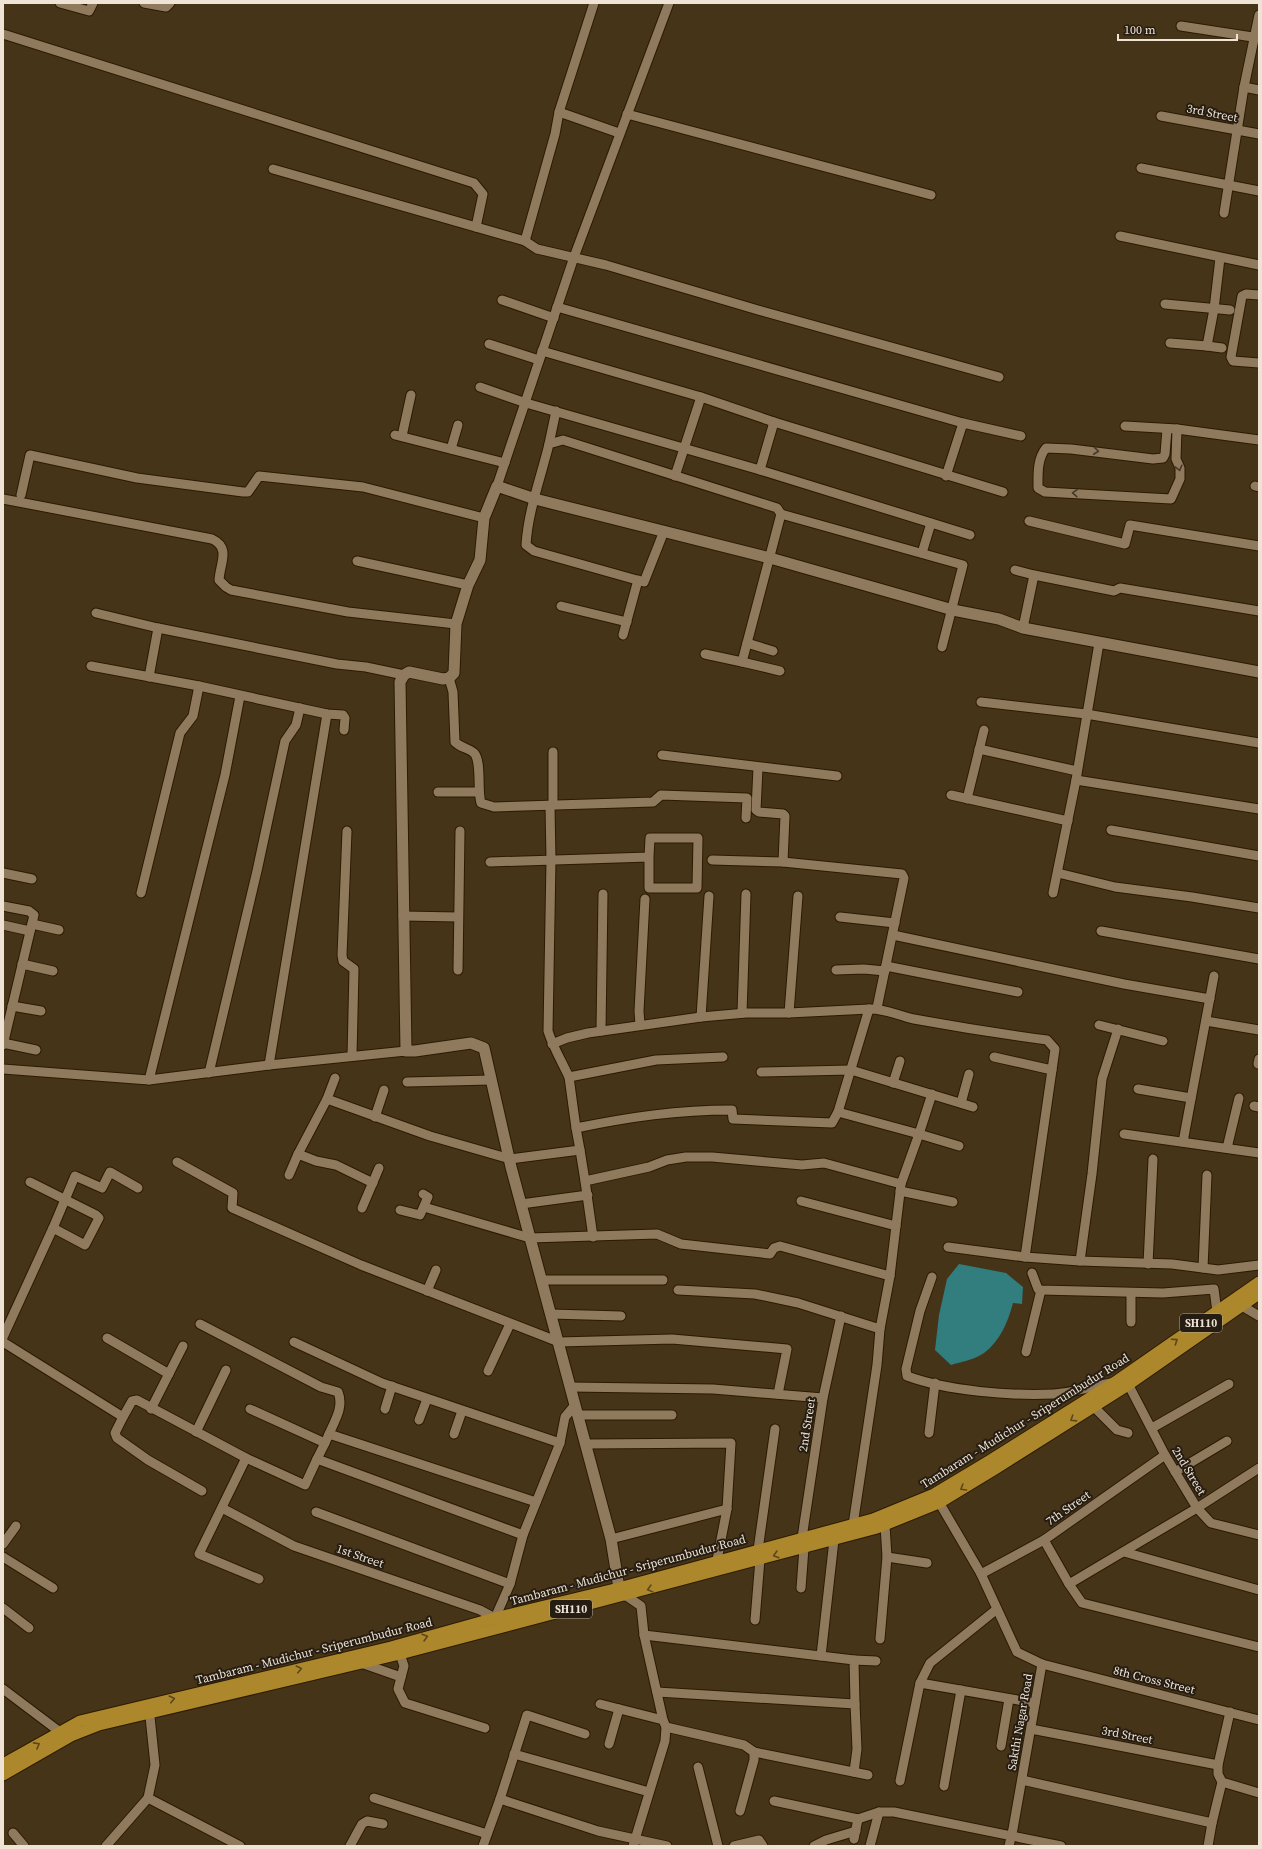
<svg xmlns="http://www.w3.org/2000/svg" width="1262" height="1849" font-family="'Source Serif 4',serif">
	<style>
		.water { fill: #327d7e }
		.lines { fill: none; stroke-linecap: round; stroke-linejoin: round }
		.minor-casing { stroke: #2c1b01; stroke-width: 11 }
		.tertiary-casing { stroke: #2c1b01; stroke-width: 13 }
		.primary-casing { stroke: #2c1b01; stroke-width: 13 }
		.minor { stroke: #8f7a5e; stroke-width: 9 }
		.tertiary { stroke: #8f7a5e; stroke-width: 11 }
		.primary { stroke: #ad872c; stroke-width: 11 }
		.oneway { stroke: #463929 }
		.oneway2 { stroke: #5c471c }
		.labels { text-anchor: middle; stroke-width: 4; stroke-linejoin: round; paint-order: stroke }
		.shield { fill: #261d12; stroke: #b2a89a; stroke-width: 1 }
		.shield-label { font-size: 11px; font-weight: bold; fill: #eee3d4 }
		.street-label { font-size: 12px; fill: #eee3d4; stroke: #261d12 }
	</style>
	<rect width="100%" height="100%" fill="#463419"/>
	<!-- water -->
	<path class="water" d="M959 1264 1006 1273 1023 1287 1022 1304 1013 1303C1008 1322 1000 1341 984 1353 976 1359 961 1362 951 1365L935 1350 939 1315 947 1279Z"/>
	<g class="lines">
		<!-- minor casing -->
		<g class="minor-casing">
			<g id="minor">
				<polyline points="60,3 89,11 93,3"/>
				<polyline points="144,3 166,7 170,3"/>
				<polyline points="594,3 559,112 555,134 525,241 537,249 606,265 758,310 999,377"/>
				<polyline points="1181,26 1259,38"/>
				<polyline points="3,34 474,183 483,194 476,227"/>
				<polyline points="1244,87 1259,90"/>
				<polyline points="559,112 619,133"/>
				<polyline points="627,114 931,195"/>
				<polyline points="1161,116 1259,134"/>
				<polyline points="1141,168 1259,191"/>
				<polyline points="273,169 525,241"/>
				<polyline points="1224,213 1244,87 1259,15"/>
				<polyline points="1120,236 1259,265"/>
				<polyline points="1259,295 1246,294 1242,296 1231,357 1233,361 1259,363"/>
				<polyline points="502,300 554,318"/>
				<polyline points="1165,304 1230,310"/>
				<polyline points="557,307 963,423 946,476"/>
				<polyline points="1170,343 1207,346 1214,309 1220,258"/>
				<polyline points="489,344 539,360"/>
				<polyline points="1207,346 1222,348"/>
				<polyline points="542,351 701,397 675,476"/>
				<polyline points="480,387 526,403 760,470"/>
				<polyline points="701,397 774,422"/>
				<polyline points="963,423 1021,436"/>
				<polyline points="1125,426 1177,429 1259,440"/>
				<path d="M1167 429 1165 454 1163 458 1153 459 1071 449 1046 448C1037 459 1038 474 1038 488L1045 492 1171 499 1180 479V468L1176 459 1177 429"/>
				<polyline points="395,435 505,463"/>
				<polyline points="402,436 411,395"/>
				<polyline points="549,444 556,411"/>
				<polyline points="451,449 458,425"/>
				<polyline points="497,486 574,257 669,3"/>
				<polyline points="1255,486 1259,487"/>
				<polyline points="21,495 30,455 137,478 243,492 248,492 259,476 363,487 484,518"/>
				<path d="M3 499 212 539C231 548 220 563 219 580L226 587 231 590 348 612 456 624"/>
				<polyline points="781,514 963,565 942,647"/>
				<polyline points="1029,521 1125,544 1130,525 1259,546"/>
				<path d="M664 531 644 582 534 551 526 545C528 511 541 477 549 444L563 440 777 508 781 514 742 662 780 671"/>
				<polyline points="970,535 760,470 774,422 1003,492"/>
				<polyline points="922,553 931,523"/>
				<polyline points="357,561 468,585"/>
				<polyline points="1015,570 1034,575"/>
				<polyline points="561,606 627,622"/>
				<polyline points="96,613 158,628 337,664 366,667 404,675"/>
				<polyline points="1023,628 1034,575 1114,591 1120,588 1259,611"/>
				<polyline points="623,635 638,580"/>
				<polyline points="747,643 773,651"/>
				<polyline points="1099,643 1076,780 1259,809"/>
				<polyline points="705,654 742,662"/>
				<polyline points="91,666 199,686 327,714 343,715 345,718 344,730"/>
				<polyline points="149,677 158,628"/>
				<path d="M449 678 453 692 455 742C461 748 469 748 474 753 482 761 477 791 481 803L494 807 653 802 661 795 747 798 746 818"/>
				<polyline points="240,696 225,775 149,1080 269,1065 406,1051"/>
				<polyline points="981,702 1086,714 1259,743"/>
				<polyline points="979,749 1077,771"/>
				<polyline points="553,752 553,805"/>
				<polyline points="662,755 837,776"/>
				<polyline points="758,768 756,810 759,812 783,814 785,816 783,862"/>
				<polyline points="438,792 479,792"/>
				<polyline points="951,795 1068,821"/>
				<polyline points="967,799 984,730"/>
				<path d="M550 806 551 860 548 1031C553 1047 562 1062 569 1077"/>
				<polyline points="1111,830 1259,856"/>
				<polyline points="347,831 342,955 343,961 354,969 352,1056"/>
				<polyline points="712,860 783,862 902,874 904,878 903,883 877,1008"/>
				<polyline points="490,862 649,857 649,888 697,888 698,838 650,838 649,857"/>
				<polyline points="3,873 32,879"/>
				<polyline points="1058,873 1115,887 1192,897 1259,908"/>
				<polyline points="141,893 180,733 193,716 199,686"/>
				<polyline points="1053,893 1076,780"/>
				<polyline points="3,906 29,911 34,915 3,1045"/>
				<polyline points="403,916 458,917"/>
				<polyline points="840,917 895,923"/>
				<polyline points="32,924 59,930"/>
				<polyline points="3,925 30,931"/>
				<polyline points="1101,931 1259,959"/>
				<polyline points="893,935 1124,984 1210,999"/>
				<polyline points="22,964 53,971"/>
				<polyline points="886,966 1018,992"/>
				<polyline points="458,970 460,831"/>
				<polyline points="836,970 864,969 885,971"/>
				<polyline points="12,1006 41,1011"/>
				<polyline points="742,1013 746,894"/>
				<polyline points="789,1013 798,896"/>
				<polyline points="701,1017 709,896"/>
				<polyline points="1206,1021 1259,1030"/>
				<polyline points="640,1025 639,1011 645,899"/>
				<polyline points="1099,1025 1163,1041"/>
				<polyline points="601,1031 603,894"/>
				<polyline points="3,1043 36,1050"/>
				<polyline points="552,1044 567,1038 588,1033 701,1017 746,1013 789,1013 869,1009"/>
				<polyline points="994,1057 1052,1070"/>
				<polyline points="1258,1064 1259,1059"/>
				<polyline points="269,1065 327,714"/>
				<polyline points="3,1069 149,1080"/>
				<polyline points="761,1072 851,1070 973,1107"/>
				<polyline points="209,1073 257,871 285,741 296,725 300,708"/>
				<path d="M335 1078 327 1099 430 1136 510 1159 580 1150 576 1128C630 1117 677 1110 732 1110L733 1119 832 1123 838 1112 869 1009C884 1008 899 1016 914 1019 958 1027 1002 1034 1047 1040L1055 1049 1025 1257 1080 1261 1172 1264 1218 1270 1259 1265"/>
				<polyline points="407,1082 491,1080"/>
				<polyline points="893,1083 900,1061"/>
				<polyline points="1138,1089 1191,1098"/>
				<polyline points="932,1094 919,1134 959,1146"/>
				<polyline points="327,1099 298,1154 316,1161 336,1165 373,1183"/>
				<polyline points="961,1103 969,1074"/>
				<polyline points="1254,1106 1259,1107"/>
				<polyline points="838,1112 919,1134 901,1184 890,1276 880,1329 877,1365 853,1525"/>
				<polyline points="375,1117 384,1090"/>
				<polyline points="576,1128 569,1077 656,1060 723,1057"/>
				<polyline points="1124,1134 1259,1153"/>
				<polyline points="1183,1142 1214,976"/>
				<polyline points="1227,1148 1239,1098"/>
				<polyline points="580,1150 585,1181 649,1167 667,1160 686,1157 712,1157 802,1165 824,1163 901,1184"/>
				<polyline points="177,1162 233,1193 232,1208 361,1265 559,1342 672,1339 787,1349 778,1394"/>
				<polyline points="289,1175 298,1154"/>
				<polyline points="585,1181 593,1237"/>
				<polyline points="900,1191 953,1202"/>
				<polyline points="801,1201 896,1226"/>
				<polyline points="521,1204 588,1195"/>
				<polyline points="424,1207 530,1238 657,1234 681,1244 770,1254 774,1248 780,1246 890,1276"/>
				<polyline points="362,1208 379,1168"/>
				<polyline points="400,1210 420,1215 428,1197 423,1194"/>
				<polyline points="53,1228 75,1176 102,1188 110,1172 138,1188"/>
				<polyline points="948,1247 1025,1257"/>
				<polyline points="1080,1261 1092,1174 1102,1079 1118,1029"/>
				<polyline points="1148,1264 1153,1159"/>
				<polyline points="1203,1268 1207,1175"/>
				<polyline points="1032,1273 1038,1289 1041,1290 1163,1293 1214,1289 1217,1312"/>
				<path d="M932 1277 920 1311 906 1369 907 1376C948 1391 1010 1396 1054 1394 1072 1393 1093 1386 1111 1383"/>
				<polyline points="541,1280 663,1280"/>
				<polyline points="678,1290 755,1294 798,1303 880,1329"/>
				<polyline points="427,1291 436,1270"/>
				<polyline points="1131,1293 1131,1322"/>
				<polyline points="1242,1306 1259,1316"/>
				<polyline points="551,1314 621,1316"/>
				<path d="M200 1324 321 1387 338 1392C344 1407 335 1420 329 1434"/>
				<polyline points="3,1337 53,1228 85,1245 99,1218 96,1215 30,1182"/>
				<polyline points="107,1338 169,1374"/>
				<polyline points="3,1342 123,1417 132,1401 137,1400 246,1458 305,1485 317,1459"/>
				<polyline points="294,1342 382,1383 560,1443"/>
				<polyline points="1026,1352 1041,1290"/>
				<polyline points="488,1371 510,1324"/>
				<polyline points="1126,1380 1165,1455 1197,1508 1211,1523 1259,1535"/>
				<polyline points="570,1387 713,1389 823,1398"/>
				<polyline points="1094,1407 1117,1430 1128,1433"/>
				<polyline points="151,1409 183,1346"/>
				<polyline points="250,1409 325,1443 317,1459 523,1535"/>
				<polyline points="385,1409 392,1386"/>
				<polyline points="577,1415 672,1415"/>
				<polyline points="123,1417 115,1433 117,1438 148,1460 202,1491"/>
				<polyline points="419,1420 427,1399"/>
				<polyline points="1152,1428 1229,1384"/>
				<polyline points="196,1432 226,1370"/>
				<polyline points="929,1433 935,1383"/>
				<polyline points="454,1434 462,1411"/>
				<polyline points="325,1443 329,1434 536,1502"/>
				<polyline points="585,1444 731,1443 727,1509 717,1560"/>
				<polyline points="246,1458 199,1554 259,1579"/>
				<polyline points="1175,1472 1227,1441"/>
				<polyline points="936,1497 981,1574 1017,1652 1042,1664 1259,1720"/>
				<polyline points="222,1508 294,1546 480,1610 495,1618"/>
				<polyline points="316,1512 510,1584"/>
				<polyline points="802,1538 823,1398 841,1316"/>
				<polyline points="611,1539 727,1509"/>
				<polyline points="1044,1540 1069,1584 1082,1603 1259,1647"/>
				<polyline points="3,1544 16,1526"/>
				<polyline points="758,1550 775,1429"/>
				<polyline points="1124,1552 1259,1590"/>
				<polyline points="3,1557 53,1588"/>
				<polyline points="887,1557 927,1563"/>
				<polyline points="981,1574 1044,1540 1165,1455"/>
				<polyline points="1069,1584 1197,1508 1259,1468"/>
				<polyline points="801,1588 804,1548"/>
				<polyline points="625,1595 641,1606 644,1635 663,1720 666,1727 665,1741 633,1846"/>
				<polyline points="3,1608 29,1628"/>
				<polyline points="755,1620 760,1559"/>
				<polyline points="497,1623 495,1618 510,1584 523,1535 560,1443 565,1417 575,1405"/>
				<polyline points="644,1635 854,1660 855,1704 657,1692"/>
				<polyline points="880,1639 887,1557 885,1525"/>
				<polyline points="400,1654 404,1666 398,1689 405,1703 485,1728"/>
				<polyline points="821,1656 834,1540"/>
				<polyline points="854,1660 876,1661"/>
				<polyline points="361,1663 401,1677"/>
				<polyline points="920,1683 930,1663 997,1609"/>
				<polyline points="3,1689 60,1732"/>
				<polyline points="600,1704 663,1720"/>
				<polyline points="666,1727 744,1745 754,1752 754,1760 740,1811"/>
				<polyline points="1031,1729 1218,1765"/>
				<polyline points="609,1744 619,1709"/>
				<polyline points="1001,1746 1009,1699"/>
				<polyline points="754,1752 868,1775"/>
				<polyline points="514,1754 649,1792"/>
				<polyline points="698,1767 718,1846"/>
				<polyline points="854,1772 857,1749 855,1704"/>
				<polyline points="1022,1780 1212,1823 1222,1782 1218,1774 1218,1765 1230,1712"/>
				<polyline points="900,1781 920,1683 1035,1703"/>
				<polyline points="1222,1782 1259,1793"/>
				<polyline points="944,1786 961,1690"/>
				<polyline points="148,1798 240,1846"/>
				<polyline points="374,1798 487,1834"/>
				<polyline points="500,1799 598,1831 667,1846"/>
				<polyline points="774,1801 858,1819"/>
				<polyline points="13,1833 24,1846"/>
				<polyline points="854,1839 858,1819 879,1812 894,1812 1061,1846"/>
				<polyline points="106,1846 148,1798 155,1765 149,1707"/>
				<polyline points="350,1846 362,1824 367,1821 383,1824"/>
				<polyline points="483,1846 500,1799 527,1715 585,1734"/>
				<polyline points="734,1846 759,1840 763,1846"/>
				<polyline points="814,1846 826,1840 856,1831"/>
				<polyline points="870,1846 879,1812"/>
				<polyline points="1009,1846 1013,1829 1042,1664"/>
				<polyline points="1208,1846 1212,1823"/>
			</g>
		</g>
		<!-- tertiary casing -->
		<g class="tertiary-casing">
			<polyline id="tertiary" points="625,1595 619,1588 611,1539 511,1167 484,1048 471,1043 415,1051 406,1051 400,682 404,675 409,672 443,679 449,678 454,673 456,624 468,585 480,560 484,518 497,486 535,499 770,558 953,610 999,619 1023,628 1259,672"/>
		</g>
		<!-- primary casing -->
		<g class="primary-casing">
			<g id="primary">
				<polyline points="3,1764 80,1721 391,1647 495,1618 619,1588 873,1519 934,1494 989,1461 1115,1382 1259,1282"/>
				<polyline points="3,1775 71,1736 99,1725 400,1654 877,1528 939,1503 995,1469 1128,1385 1259,1294"/>
			</g>
		</g>
		<!-- minor -->
		<use href="#minor" class="minor"/>
		<!-- tertiary -->
		<use href="#tertiary" class="tertiary"/>
		<!-- primary -->
		<use href="#primary" class="primary"/>
	</g>
	<!-- one-way arrows -->
	<defs><path id="oneway-chevron" d="M-2-3.5L2.5 0L-2 3.5" fill="none" stroke-width="1.6" stroke-linecap="round" stroke-linejoin="round"/></defs>
	<g class="oneway">
		<use href="#oneway-chevron" transform="translate(1096 451) rotate(6)"/>
		<use href="#oneway-chevron" transform="translate(1179 468) rotate(76)"/>
		<use href="#oneway-chevron" transform="translate(1075 493) rotate(-177)"/>
	</g>
	<g class="oneway2">
		<use href="#oneway-chevron" transform="translate(1175 1341) rotate(-34)"/>
		<use href="#oneway-chevron" transform="translate(1073 1419) rotate(148)"/>
		<use href="#oneway-chevron" transform="translate(963 1488) rotate(149)"/>
		<use href="#oneway-chevron" transform="translate(776 1555) rotate(164)"/>
		<use href="#oneway-chevron" transform="translate(650 1589) rotate(165)"/>
		<use href="#oneway-chevron" transform="translate(425 1637) rotate(-16)"/>
		<use href="#oneway-chevron" transform="translate(299 1669) rotate(-13)"/>
		<use href="#oneway-chevron" transform="translate(172 1699) rotate(-13)"/>
		<use href="#oneway-chevron" transform="translate(37 1745) rotate(-29)"/>
	</g>
	<g class="labels">
		<!-- shield labels -->
		<g class="shield">
			<rect x="1180" y="1314" width="42" height="18" rx="3"/>
			<rect x="550" y="1600" width="42" height="18" rx="3"/>
		</g>
		<g class="shield-label">
			<text x="1201" y="1327">SH110</text>
			<text x="571" y="1613">SH110</text>
		</g>
		<!-- street labels -->
		<g class="street-label">
			<text transform="translate(1212 113) rotate(11)" y="4">3rd Street</text>
			<text transform="translate(1025 1421) rotate(-32)" y="4">Tambaram - Mudichur - Sriperumbudur Road</text>
			<text transform="translate(807 1425) rotate(-81)" y="4">2nd Street</text>
			<text transform="translate(1189 1471) rotate(59)" y="4">2nd Street</text>
			<text transform="translate(1068 1508) rotate(-35)" y="4">7th Street</text>
			<text transform="translate(360 1556) rotate(19)" y="4">1st Street</text>
			<text transform="translate(628 1570) rotate(-15)" y="4">Tambaram - Mudichur - Sriperumbudur Road</text>
			<text transform="translate(314 1651) rotate(-14)" y="4">Tambaram - Mudichur - Sriperumbudur Road</text>
			<text transform="translate(1154 1680) rotate(14)" y="4">8th Cross Street</text>
			<text transform="translate(1020 1722) rotate(-80)" y="4">Sakthi Nagar Road</text>
			<text transform="translate(1127 1735) rotate(11)" y="4">3rd Street</text>
		</g>
	</g>
	<!-- border -->
	<rect width="1262" height="1849" fill="none" stroke="#eee3d4" stroke-width="8"/>
	<!-- scale -->
	<path d="M1118 34v6h119v-6" fill="none" stroke="#eee3d4" stroke-width="2"/>
	<text x="1124" y="34" font-size="12" fill="#eee3d4" stroke="#261d12" stroke-width="3" paint-order="stroke">100 m</text>
</svg>
